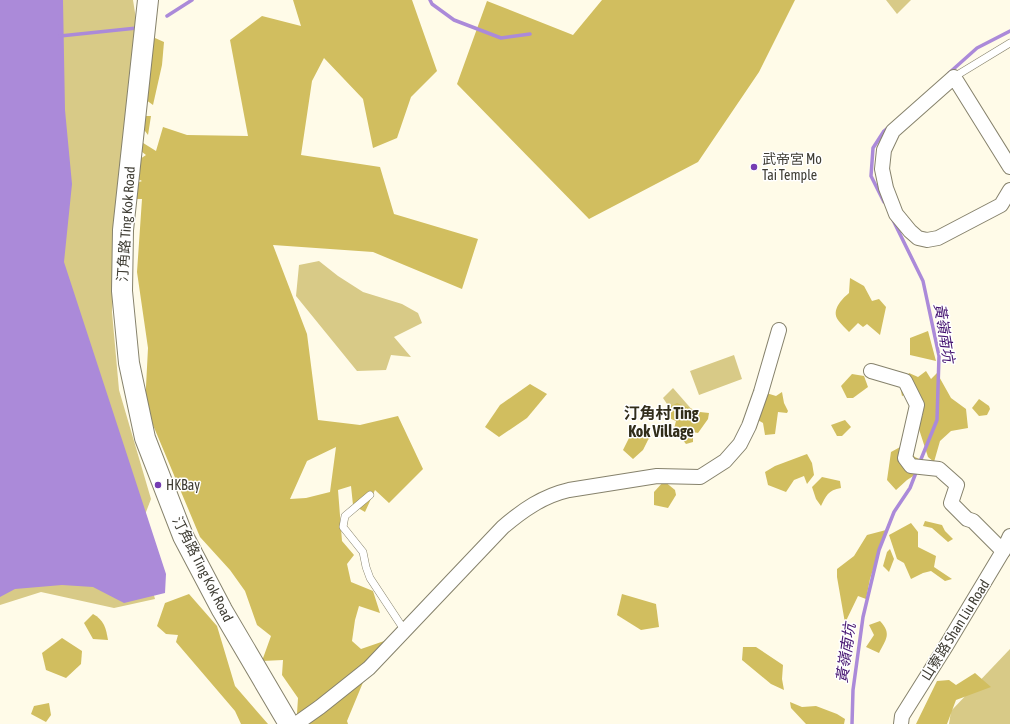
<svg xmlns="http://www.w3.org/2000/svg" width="1010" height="724" font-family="'Asap Condensed','Noto Sans TC',sans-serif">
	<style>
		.green { fill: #d8ca87 }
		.forest { fill: #d1be5f; fill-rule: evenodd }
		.water { fill: #ab8ad9 }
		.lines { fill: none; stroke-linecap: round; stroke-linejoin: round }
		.stream { stroke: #ab8ad9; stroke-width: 3.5 }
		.lane-casing { stroke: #86826c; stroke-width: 8 }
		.street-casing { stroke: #86826c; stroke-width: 16 }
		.secondary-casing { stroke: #86826c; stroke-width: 22 }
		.lane { stroke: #fff; stroke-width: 7 }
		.street { stroke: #fff; stroke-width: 14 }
		.secondary { stroke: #fff; stroke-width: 20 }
		.poi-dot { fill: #753cb2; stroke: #fff; stroke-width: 1.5 }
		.labels { text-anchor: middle; stroke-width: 3; stroke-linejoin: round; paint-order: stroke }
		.poi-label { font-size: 14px; fill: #3f3d34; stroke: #fff; text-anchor: start }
		.street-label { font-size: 14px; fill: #3f3d34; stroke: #fff }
		.water-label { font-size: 15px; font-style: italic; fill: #43116f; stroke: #fff }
		.quarter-label { font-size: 16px; font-weight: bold; fill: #312d1a; stroke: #fff }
	</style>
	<rect width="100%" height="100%" fill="#fffbe8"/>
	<!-- green -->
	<g class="green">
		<polygon points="0,0 133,0 136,19 116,222 112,312 119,390 151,499 141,525 152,588 155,599 114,608 41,592 0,605"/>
		<polygon points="886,0 911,0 897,14"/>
		<polygon points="319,261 338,276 363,292 402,304 418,313 422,323 394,337 411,357 391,355 386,370 357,371 296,296 299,265"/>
		<polygon points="734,355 742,379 699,395 690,371"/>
		<polygon points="673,388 694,412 682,426 663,398"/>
		<polygon points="1010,649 1010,724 949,724 951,711"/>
	</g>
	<!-- forest -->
	<g class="forest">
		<path d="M293 0H412L437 71 411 97 397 138 373 148 363 99 324 58 312 81 301 155 380 167 394 214 478 239 462 289 373 252 273 245 307 334 318 420 360 425 398 416 423 469 389 503 375 490 365 512 353 505 351 486 338 490 342 541 354 555 347 564 351 582 373 591 380 613 359 606 355 620 352 641 361 649 390 639 364 680 347 721 348 724H308L297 714 298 698 282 675 283 660 262 661 271 636 257 625 245 591 230 570 200 537 145 406 148 348 137 272 142 199H131L134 184 142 181 134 177 137 161 146 155 137 148 140 141 156 151 163 127 187 135 248 136 230 40 262 16 301 26ZM336 447 330 492 306 498 290 499 307 461Z"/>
		<polygon points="602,0 795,0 759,72 698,162 589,219 457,84 487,1 573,35"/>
		<polygon points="155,38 164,42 162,65 153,105 142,97 149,46"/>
		<polygon points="143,116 151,116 148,135 142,127"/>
		<path d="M850 278 864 286 872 301 879 299 886 307 880 335 867 324 863 327 858 323 849 332C845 328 841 324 838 320 831 310 842 299 849 293Z"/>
		<polygon points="928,331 936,361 910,355 910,338"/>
		<polygon points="926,371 931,379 937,373 951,398 966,409 968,428 951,431 940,441 934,462 928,457 917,423 923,415 923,400 914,391 902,396 900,386 909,373 918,377"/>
		<polygon points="852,374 864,376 868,387 853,398 847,398 841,386"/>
		<polygon points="530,384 547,394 527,418 499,437 485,427 500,405"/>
		<polygon points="763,392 776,396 782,392 784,403 788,411 787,413 778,412 775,434 765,435 763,423 756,419"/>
		<polygon points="979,399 989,406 990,409 987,415 979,416 972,408"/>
		<polygon points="677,403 700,412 709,413 708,419 698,433 693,432 693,442 686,444 674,429 676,421 671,419 667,408"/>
		<polygon points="845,420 851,427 842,436 837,436 831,425"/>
		<polygon points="634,428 642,433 652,435 648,440 643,450 633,459 623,450"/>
		<polygon points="902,446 915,457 923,461 921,471 907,480 896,490 887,480 891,452"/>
		<polygon points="807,454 812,463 814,475 807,484 804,476 794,480 786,492 768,485 765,472 775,466"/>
		<path d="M822 477 840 481 841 488C828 490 826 496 821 506L816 499 812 487Z"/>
		<polygon points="664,481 675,490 676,495 668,508 654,505 654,492"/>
		<polygon points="925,521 942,525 945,531 953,539 948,542 932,528 923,526"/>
		<polygon points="911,523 918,532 918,547 936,556 934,567 952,579 945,581 931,571 923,573 911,579 904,563 897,559 889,535"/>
		<polygon points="886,530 870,579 866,599 858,596 845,623 837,577 837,569 854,556 867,535"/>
		<polygon points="890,549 894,559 889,572 883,566 887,552"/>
		<polygon points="189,594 217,626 235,686 268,724 241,724 235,711 176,642 178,635 166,634 157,626 165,603"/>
		<polygon points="622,594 656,604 659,627 641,630 617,615"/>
		<path d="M93 614C104 620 106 628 108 640L93 639 84 623Z"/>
		<path d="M880 621C892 634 886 639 879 653L866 647 874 635 869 625Z"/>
		<polygon points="62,638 82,651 81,664 66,678 46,670 42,653"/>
		<polygon points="743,647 756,647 783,665 782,679 784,690 771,684 742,660"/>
		<polygon points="975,673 991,687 956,700 947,724 916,724 937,681 949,680 956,685"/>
		<polygon points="790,702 802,707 816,706 837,714 845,719 844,724 806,724 791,708"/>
		<polygon points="49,703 51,715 46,722 31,714 34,706"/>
	</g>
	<!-- water -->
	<polygon class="water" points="0,0 63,0 65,110 72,184 64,262 166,574 165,593 124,603 93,587 62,585 15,589 0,597"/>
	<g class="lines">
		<!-- stream -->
		<g class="stream">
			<polyline points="430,0 432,4 454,20 501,38 530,34"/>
			<polyline points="167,16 192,0"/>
			<polyline points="60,36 137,28"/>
			<polyline points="949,73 977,48 1010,31"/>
			<polyline points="884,202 871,176 873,148 884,131 889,127"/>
			<polyline points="893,220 923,281 939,356 937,420 919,464"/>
			<polyline points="852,724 853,690 863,617 879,550 894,512 910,488 917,470"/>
		</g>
		<!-- lane casing -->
		<g class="lane-casing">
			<g id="lane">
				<polyline points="954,77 1010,43"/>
				<polyline points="370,495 345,516 343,527 363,552 366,567 370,578 405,631"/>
			</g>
		</g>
		<!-- street casing -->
		<g class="street-casing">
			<g id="street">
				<polyline points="1010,167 954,77 893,131 884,150 882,169 886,188 896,214 910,231 918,238 927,240 938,238 1001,205 1010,190"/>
				<polyline points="871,371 905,381 917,405 905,458 911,466 939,469 957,485 951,503 967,519 973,521 1003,551"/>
				<path d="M296 724 320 707 369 668 503 527C523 510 543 496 569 490L657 476 700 477 725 461 740 444 749 426 761 392 779 330"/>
				<polyline points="901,724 902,716 946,646 1003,551 1010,536"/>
			</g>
		</g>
		<!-- secondary casing -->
		<g class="secondary-casing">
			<polyline id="secondary" points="148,0 123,230 122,291 129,363 145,438 183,536 222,610 289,724"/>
		</g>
		<!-- lane -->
		<use href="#lane" class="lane"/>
		<!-- street -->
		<use href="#street" class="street"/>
		<!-- secondary -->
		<use href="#secondary" class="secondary"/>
	</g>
	<!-- markers -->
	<g class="poi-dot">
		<circle cx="754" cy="167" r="4"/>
		<circle cx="158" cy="485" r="4"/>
	</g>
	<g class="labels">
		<!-- poi labels -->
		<g class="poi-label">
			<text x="762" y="164">武帝宮 Mo<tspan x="762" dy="16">Tai Temple</tspan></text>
			<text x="166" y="490">HKBay</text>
		</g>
		<!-- street labels -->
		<g class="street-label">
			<text transform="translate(126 224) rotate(-86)" y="5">汀角路 Ting Kok Road</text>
			<text transform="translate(203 569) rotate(63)" y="5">汀角路 Ting Kok Road</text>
			<text transform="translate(955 630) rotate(-58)" y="5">山寮路 Shan Liu Road</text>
		</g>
		<!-- water labels -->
		<g class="water-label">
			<text transform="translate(944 333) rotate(81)" y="5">黃嶺南坑</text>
			<text transform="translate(846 653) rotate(-82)" y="5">黃嶺南坑</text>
		</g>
		<!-- quarter labels -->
		<g class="quarter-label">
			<text x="661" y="419">汀角村 Ting<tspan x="661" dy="18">Kok Village</tspan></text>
		</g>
	</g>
</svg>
